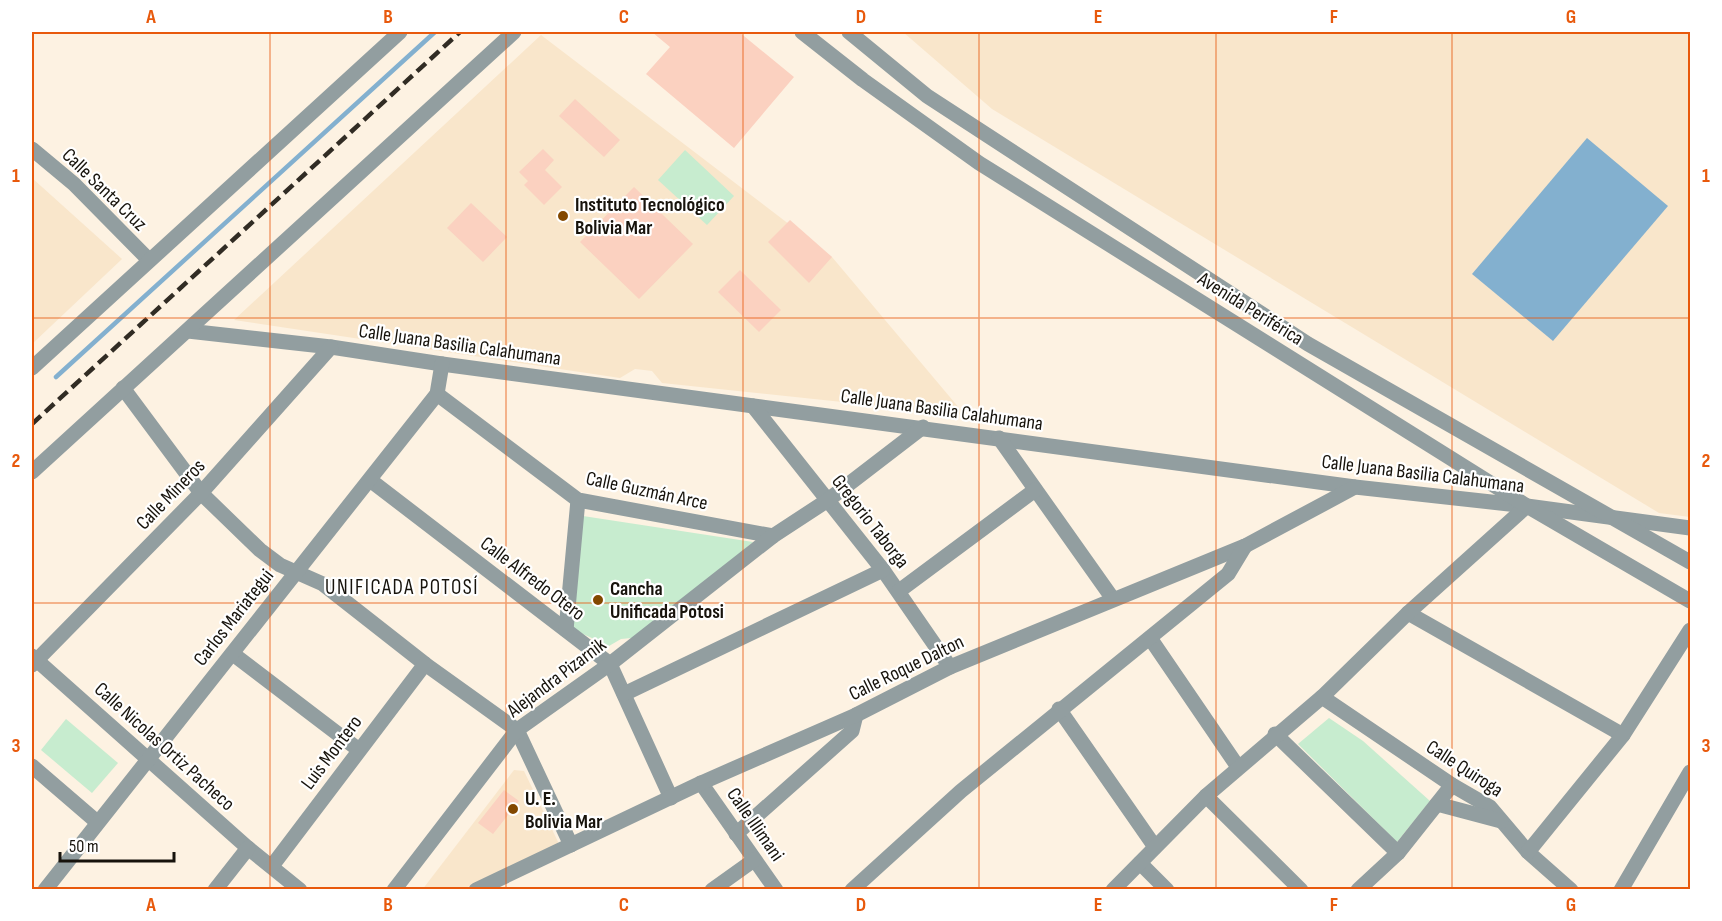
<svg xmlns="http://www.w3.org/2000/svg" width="1722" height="921" font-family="'Sofia Sans Condensed',sans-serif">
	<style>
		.built { fill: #f9e6cb }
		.green { fill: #c7eccf }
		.water { fill: #83b0cf }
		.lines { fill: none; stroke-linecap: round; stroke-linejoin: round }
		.stream { stroke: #83b0cf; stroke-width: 4.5 }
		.building { fill: #fbd1c0 }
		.minor { stroke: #929ea0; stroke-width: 15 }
		.tertiary { stroke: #929ea0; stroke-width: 15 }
		.rail { stroke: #312c24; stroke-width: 4.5; stroke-dasharray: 12 6; stroke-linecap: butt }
		.grid { fill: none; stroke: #e8590c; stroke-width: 1.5; stroke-opacity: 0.55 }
		.poi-dot { fill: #834800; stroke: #fff; stroke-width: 2 }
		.labels { text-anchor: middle; stroke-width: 4.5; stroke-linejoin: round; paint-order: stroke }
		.street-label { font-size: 20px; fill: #17130c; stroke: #fff }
		.poi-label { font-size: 20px; font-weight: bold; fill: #17130c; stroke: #fff; text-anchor: start }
		.neighbourhood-label { font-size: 21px; letter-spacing: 1.5px; fill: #17130c; stroke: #fff }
		.neatline { fill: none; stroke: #e8590c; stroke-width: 2 }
		.grid-label { font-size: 20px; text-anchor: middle; font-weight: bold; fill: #e8590c }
	</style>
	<rect width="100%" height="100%" fill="#fdf2e2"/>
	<!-- built -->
	<g class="built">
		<polygon points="903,32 1690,32 1690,517 1659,513 992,109"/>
		<polygon points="541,35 832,257 965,415 662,383 652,371 644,370 635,369 620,378 234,320"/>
		<polygon points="32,178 122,259 32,344"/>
		<polygon points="514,770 524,771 560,846 463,889 422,890"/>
	</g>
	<!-- green -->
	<g class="green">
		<polygon points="685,150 734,196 707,225 658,180"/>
		<polygon points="583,516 753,542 642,637 621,639 609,646 570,628"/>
		<polygon points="1329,718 1363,741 1430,801 1397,842 1298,744"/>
		<polygon points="66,719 118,763 92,793 41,750"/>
	</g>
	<!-- water -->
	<polygon class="water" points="1587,138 1668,206 1553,341 1472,274"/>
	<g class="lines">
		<!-- stream -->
		<polyline class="stream" points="56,377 435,32"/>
	</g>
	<!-- building -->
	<g class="building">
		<polygon points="652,32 739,32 794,77 734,148 646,74 670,47"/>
		<polygon points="575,99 620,140 604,157 559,116"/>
		<polygon points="543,149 554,160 545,170 562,187 544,205 524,185 528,181 519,172"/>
		<polygon points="634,187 693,244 639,299 580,242"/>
		<polygon points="471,203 507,237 483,262 447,228"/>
		<polygon points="790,220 832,257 809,283 768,242"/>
		<polygon points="740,270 781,310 759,332 718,292"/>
		<polygon points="504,790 519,801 493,834 478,823"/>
	</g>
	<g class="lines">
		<!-- minor -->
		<g class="minor">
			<polyline points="32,149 74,184 149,260"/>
			<polyline points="188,331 331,347 442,364 1355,487 1527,506 1690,528"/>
			<polyline points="123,388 201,493 260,550 280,565 323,584 425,664 517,730 571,845"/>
			<polyline points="437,394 578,500 773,536"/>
			<polyline points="753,406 883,570 950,667"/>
			<polyline points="999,438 1113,599"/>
			<polyline points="370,480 610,664 671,798"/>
			<polyline points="899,591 1035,490"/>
			<polyline points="1408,613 1623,735"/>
			<polyline points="566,630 578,500"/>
			<polyline points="1150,638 1238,767"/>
			<polyline points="233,654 359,750"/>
			<polyline points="32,656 248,848 300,890"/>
			<polyline points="32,665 201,493 331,347"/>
			<polyline points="624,694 883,570"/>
			<polyline points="1322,697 1452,785 1490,807 1528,852 1571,890"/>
			<polyline points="1059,709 1155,847"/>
			<polyline points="1275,734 1398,853"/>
			<polyline points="32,766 97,822"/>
			<polyline points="701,783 776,890"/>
			<polyline points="1206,796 1301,890"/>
			<polyline points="1437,804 1501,821"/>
			<polyline points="736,834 852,731 856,715"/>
			<polyline points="1528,852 1623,735 1690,630"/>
			<polyline points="1140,863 1167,890"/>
			<polyline points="272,866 425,664"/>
			<polyline points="45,890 437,394 442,364"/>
			<polyline points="215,890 248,848"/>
			<polyline points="394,890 517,730 610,664 773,536 828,500 923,427"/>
			<polyline points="476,890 701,783 856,715 950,667 1245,546 1355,487"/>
			<polyline points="712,890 754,860"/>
			<polyline points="852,890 961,791 1228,574 1245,546"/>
			<polyline points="1113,890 1206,796 1322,697 1408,613 1527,506"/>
			<polyline points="1358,890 1398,853 1452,785"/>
			<polyline points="1621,890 1690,772"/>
		</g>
		<!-- tertiary -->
		<g class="tertiary">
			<polyline points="802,32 863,80 979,163 1527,506 1690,601"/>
			<polyline points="849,32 927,96 1308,344 1690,562"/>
			<polyline points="32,368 400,32"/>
			<polyline points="32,472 514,32"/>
		</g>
		<!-- rail -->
		<polyline class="rail" points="32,424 460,32"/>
	</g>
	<!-- grid -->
	<path class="grid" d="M270 32V890M506 32V890M743 32V890M979 32V890M1216 32V890M1452 32V890M32 318H1690M32 603H1690"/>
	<!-- markers -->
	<g class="poi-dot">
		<circle cx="563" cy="216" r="6"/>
		<circle cx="598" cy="600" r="6"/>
		<circle cx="513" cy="809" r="6"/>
	</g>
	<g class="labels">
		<!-- street labels -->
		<g class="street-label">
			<text transform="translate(105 189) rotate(44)" y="7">Calle Santa Cruz</text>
			<text transform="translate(1251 308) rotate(32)" y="7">Avenida Periférica</text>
			<text transform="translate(460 344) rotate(8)" y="7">Calle Juana Basilia Calahumana</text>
			<text transform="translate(942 409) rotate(8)" y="7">Calle Juana Basilia Calahumana</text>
			<text transform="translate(1423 473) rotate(7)" y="7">Calle Juana Basilia Calahumana</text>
			<text transform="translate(647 490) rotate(12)" y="7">Calle Guzmán Arce</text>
			<text transform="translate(170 494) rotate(-46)" y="7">Calle Mineros</text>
			<text transform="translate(871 521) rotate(52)" y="7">Gregorio Taborga</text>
			<text transform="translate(533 578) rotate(37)" y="7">Calle Alfredo Otero</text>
			<text transform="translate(233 617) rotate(-52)" y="7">Carlos Mariategui</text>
			<text transform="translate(906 667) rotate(-26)" y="7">Calle Roque Dalton</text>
			<text transform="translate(556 677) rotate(-37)" y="7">Alejandra Pizarnik</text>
			<text transform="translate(165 746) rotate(42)" y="7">Calle Nicolas Ortiz Pacheco</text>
			<text transform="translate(331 752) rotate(-53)" y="7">Luis Montero</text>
			<text transform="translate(1465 768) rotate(33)" y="7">Calle Quiroga</text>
			<text transform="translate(756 824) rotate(55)" y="7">Calle Illimani</text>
		</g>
		<!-- poi labels -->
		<g class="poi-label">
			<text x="575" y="211">Instituto Tecnológico<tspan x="575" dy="23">Bolivia Mar</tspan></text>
			<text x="610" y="595">Cancha<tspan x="610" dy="23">Unificada Potosi</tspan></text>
			<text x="525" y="805">U. E.<tspan x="525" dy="23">Bolivia Mar</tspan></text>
		</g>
		<!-- neighbourhood labels -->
		<g class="neighbourhood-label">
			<text x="402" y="594">UNIFICADA POTOSÍ</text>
		</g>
	</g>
	<!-- border -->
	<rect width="1722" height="921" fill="none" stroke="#ffffff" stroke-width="66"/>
	<!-- scale -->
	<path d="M60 852v9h114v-9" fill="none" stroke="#17130c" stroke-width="3"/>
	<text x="69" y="852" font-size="18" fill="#17130c" stroke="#ffffff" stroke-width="4.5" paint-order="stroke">50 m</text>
	<rect x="33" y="33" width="1656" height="855" class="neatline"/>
	<g class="grid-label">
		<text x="151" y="23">A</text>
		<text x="388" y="23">B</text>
		<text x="624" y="23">C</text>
		<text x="861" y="23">D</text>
		<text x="1098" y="23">E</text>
		<text x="1334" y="23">F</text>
		<text x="1571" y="23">G</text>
		<text x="16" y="182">1</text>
		<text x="1706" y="182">1</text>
		<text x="16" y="467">2</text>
		<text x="1706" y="467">2</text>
		<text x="16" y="752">3</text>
		<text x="1706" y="752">3</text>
		<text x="151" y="911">A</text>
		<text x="388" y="911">B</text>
		<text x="624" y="911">C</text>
		<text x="861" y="911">D</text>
		<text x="1098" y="911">E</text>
		<text x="1334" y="911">F</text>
		<text x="1571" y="911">G</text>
	</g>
</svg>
